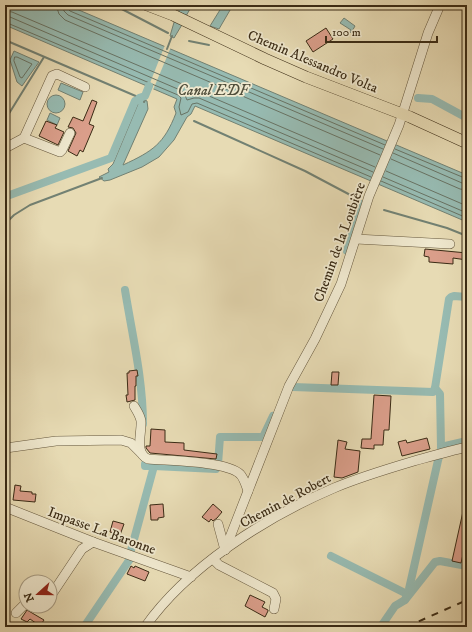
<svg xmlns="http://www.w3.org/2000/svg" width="472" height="632" font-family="'IM FELL DW Pica',serif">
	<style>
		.water { fill: #97bbb2; stroke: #728173 }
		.pier { fill: #e7dbb4 }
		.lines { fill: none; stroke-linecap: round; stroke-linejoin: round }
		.shore { stroke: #687364; stroke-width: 1 }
		.stream { stroke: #728173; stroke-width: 2 }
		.canal { stroke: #97bbb2; stroke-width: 8 }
		.building { fill: #da9e8a; stroke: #3a2b15 }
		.minor-casing { stroke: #65573d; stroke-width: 10 }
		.major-casing { stroke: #3a2b15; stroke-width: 12 }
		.minor { stroke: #efe8ce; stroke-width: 9 }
		.major { stroke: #e7dbb4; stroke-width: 11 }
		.rail { stroke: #3a2b15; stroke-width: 2; stroke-dasharray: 7 7; stroke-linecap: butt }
		.labels { text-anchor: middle; stroke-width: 3.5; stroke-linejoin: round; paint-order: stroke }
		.street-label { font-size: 14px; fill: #3a2b15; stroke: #efe8ce }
		.water-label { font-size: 15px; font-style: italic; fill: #514f3c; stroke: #efe8ce }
	</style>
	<rect width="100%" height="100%" fill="#e7dbb4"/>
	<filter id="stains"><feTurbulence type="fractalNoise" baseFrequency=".005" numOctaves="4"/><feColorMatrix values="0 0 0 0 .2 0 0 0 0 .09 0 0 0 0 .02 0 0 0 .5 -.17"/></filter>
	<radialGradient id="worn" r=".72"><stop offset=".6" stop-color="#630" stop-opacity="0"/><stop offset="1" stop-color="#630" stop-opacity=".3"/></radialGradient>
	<!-- water -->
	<g class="water">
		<path d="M5 5H67L467 175V222L195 106 191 114 187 117 174 140 159 157 142 167 110 180 104 181 99 177 109 172 108 169 113 164 138 104 143 99 147 101 148 109 123 165C153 151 164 144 176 113L174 107 177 99 5 25Z"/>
		<polygon points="182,5 195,5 190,9 186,16 178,12"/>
		<polygon points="223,5 233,5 219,29 210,26"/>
		<polygon points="344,18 355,26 351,33 350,32 351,30 340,23"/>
		<polygon points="175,19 183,23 174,38 170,36"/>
		<polygon points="14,51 39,62 22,86 17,82 10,60"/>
		<polygon points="61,83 83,92 80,100 58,90"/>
		<circle cx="56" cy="104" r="9"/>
		<polygon points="50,113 60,118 57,125 47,120"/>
	</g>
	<!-- pier -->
	<polygon class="pier" points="165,45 171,47 153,90 148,88"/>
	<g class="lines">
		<!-- shore -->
		<g class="shore">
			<polyline points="56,5 59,14 65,20 380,155"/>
			<polyline points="62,5 64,11 68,15 383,149"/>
			<polyline points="67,5 68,9 70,11 385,145"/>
			<polyline points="5,11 12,12 182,84 191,92 202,93 375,167"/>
			<polyline points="5,17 10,17 180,90 184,93 187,100 194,98 199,98 373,172"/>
			<polyline points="5,22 178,95 181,98 179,107 181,115 188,112 192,104 197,103 371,177"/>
			<polygon points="15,57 17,57 32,64 22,78 20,77 14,61"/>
			<polyline points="395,149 467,179"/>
			<polyline points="393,153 462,183 467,184"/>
			<polyline points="391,159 460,189 467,190"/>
			<polyline points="386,171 467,206"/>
			<polyline points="383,177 467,213"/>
			<polyline points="381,181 467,218"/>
		</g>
		<!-- stream -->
		<g class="stream">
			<polyline points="114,5 168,33"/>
			<polyline points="5,40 138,97"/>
			<polyline points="189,41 209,45"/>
			<polyline points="167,49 172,36"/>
			<polyline points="144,102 151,86"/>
			<polyline points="5,120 44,57"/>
			<polyline points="194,121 305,171 356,198"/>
			<polyline points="384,210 447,228 467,236"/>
			<polyline points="5,224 14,215 30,205 102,178"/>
		</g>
		<!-- canal -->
		<g class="canal">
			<polyline points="418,98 432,99 467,118"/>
			<polyline points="5,199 7,196 111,158 135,101 139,100 139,98 145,96 149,86"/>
			<polyline points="347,251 361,204"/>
			<path d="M125 290C132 334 143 379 143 424"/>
			<polyline points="293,387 433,392 435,388"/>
			<polyline points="441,447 440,394 435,388 449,299 451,297 454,296 467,297"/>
			<polyline points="441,447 467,441"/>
			<polyline points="218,464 220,437 263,437 273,416"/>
			<polyline points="154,466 216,469"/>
			<polyline points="130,554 154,466 145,466 145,464"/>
			<polyline points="331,556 407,594"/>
			<polyline points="405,600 409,589 439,456"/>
			<polyline points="84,627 130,559"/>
			<polyline points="377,627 382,625 395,606 405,600 435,562 440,561 467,566"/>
		</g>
	</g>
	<!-- building -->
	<g class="building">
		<polygon points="326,28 333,39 313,52 306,41"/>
		<polygon points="92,100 97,102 89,124 94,126 83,152 80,150 77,156 68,151 76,133 73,128 68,127 73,117 83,121"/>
		<polygon points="46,121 57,125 55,128 64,132 58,145 39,136"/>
		<polygon points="425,249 467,253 467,260 453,258 453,264 429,262 429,257 424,256"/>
		<polygon points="137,370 138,376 136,376 136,386 135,386 135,400 127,402 126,395 128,395 127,373 129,373 129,371"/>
		<polygon points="332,372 339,372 338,385 331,385"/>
		<polygon points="374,395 391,396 389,430 384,430 383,445 374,445 374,449 361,448 362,439 371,439"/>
		<polygon points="151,429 165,430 165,442 184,443 184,450 217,454 216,459 150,453 146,448 146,446 150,446"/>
		<polygon points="427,438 430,449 402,456 398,442 406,440 407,443"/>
		<polygon points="338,440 347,442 345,449 360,451 358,472 342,478 334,477"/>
		<polygon points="15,485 21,486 20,491 32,492 32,494 36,494 35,502 13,500"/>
		<polygon points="163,504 164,517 158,518 158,520 151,520 150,505"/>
		<polygon points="213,504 222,512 217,518 213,521 211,519 209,522 202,517"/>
		<polygon points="464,507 467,507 467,537 461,563 452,561"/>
		<polygon points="113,521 124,524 120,535 110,532"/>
		<polygon points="131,566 134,568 135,566 149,572 145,581 127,574"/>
		<polygon points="250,595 265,602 262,607 268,610 268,611 265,617 245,606"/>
		<polygon points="27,610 44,620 40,626 30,619 27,622 21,619"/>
	</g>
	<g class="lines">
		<!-- minor casing -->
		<g class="minor-casing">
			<g id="minor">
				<polyline points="24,138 52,76 57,74 85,87"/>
				<polyline points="5,150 7,147 24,138 60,152 62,150 70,133"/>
				<polyline points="356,239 450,244"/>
				<path d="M134 406C137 411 140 415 141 421 142 433 134 453 148 459 169 461 226 461 240 474 244 478 246 485 248 491"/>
				<polyline points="6,448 56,441 121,440 131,443 141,453"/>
				<polyline points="5,507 93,542 191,577"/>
				<polyline points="218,524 225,550"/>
				<polyline points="225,550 289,386 315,339 341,284 369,196 399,125 428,33 440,5"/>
				<polyline points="213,559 219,565 273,593 276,599 274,609"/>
				<polyline points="50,597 82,549 93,542"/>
				<polyline points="16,613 26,603"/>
				<path d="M145 627C187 567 266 517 334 488 360 477 387 469 414 461 432 456 449 451 467 447"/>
			</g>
		</g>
		<!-- major casing -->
		<g class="major-casing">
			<polyline id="major" points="147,5 173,15 265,59 306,77 410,117 467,143"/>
		</g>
		<!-- minor -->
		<use href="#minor" class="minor"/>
		<!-- major -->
		<use href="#major" class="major"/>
		<!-- rail -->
		<polyline class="rail" points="406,627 467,600"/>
	</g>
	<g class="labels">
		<!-- street labels -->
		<g class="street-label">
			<text transform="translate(313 61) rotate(23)" y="5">Chemin Alessandro Volta</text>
			<text transform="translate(339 242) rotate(-70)" y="5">Chemin de la Loubière</text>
			<text transform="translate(285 500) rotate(-28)" y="5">Chemin de Robert</text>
			<text transform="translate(102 530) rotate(20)" y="5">Impasse La Baronne</text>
		</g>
		<!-- water labels -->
		<g class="water-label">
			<text x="213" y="95">Canal EDF</text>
		</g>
	</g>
	<!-- margin -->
	<rect width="472" height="632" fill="none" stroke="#e7dbb4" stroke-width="20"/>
	<rect x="6" y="6" width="460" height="620" fill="none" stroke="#3a2b15" stroke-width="2"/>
	<rect x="10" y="10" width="452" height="612" fill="none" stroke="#3a2b15"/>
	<!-- north arrow -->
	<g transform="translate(38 594) rotate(249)"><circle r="19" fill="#efe8ce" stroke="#a79c84"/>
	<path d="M0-3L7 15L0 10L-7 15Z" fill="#8f2418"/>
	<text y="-6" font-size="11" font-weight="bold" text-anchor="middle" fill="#3a2b15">N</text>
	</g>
	<!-- scale -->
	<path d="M326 36v6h111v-6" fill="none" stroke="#3a2b15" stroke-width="2"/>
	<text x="332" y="36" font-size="12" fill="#3a2b15" stroke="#efe8ce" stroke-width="3" paint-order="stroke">100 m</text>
	<rect width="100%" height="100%" filter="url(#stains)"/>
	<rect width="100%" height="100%" fill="url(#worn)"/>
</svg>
